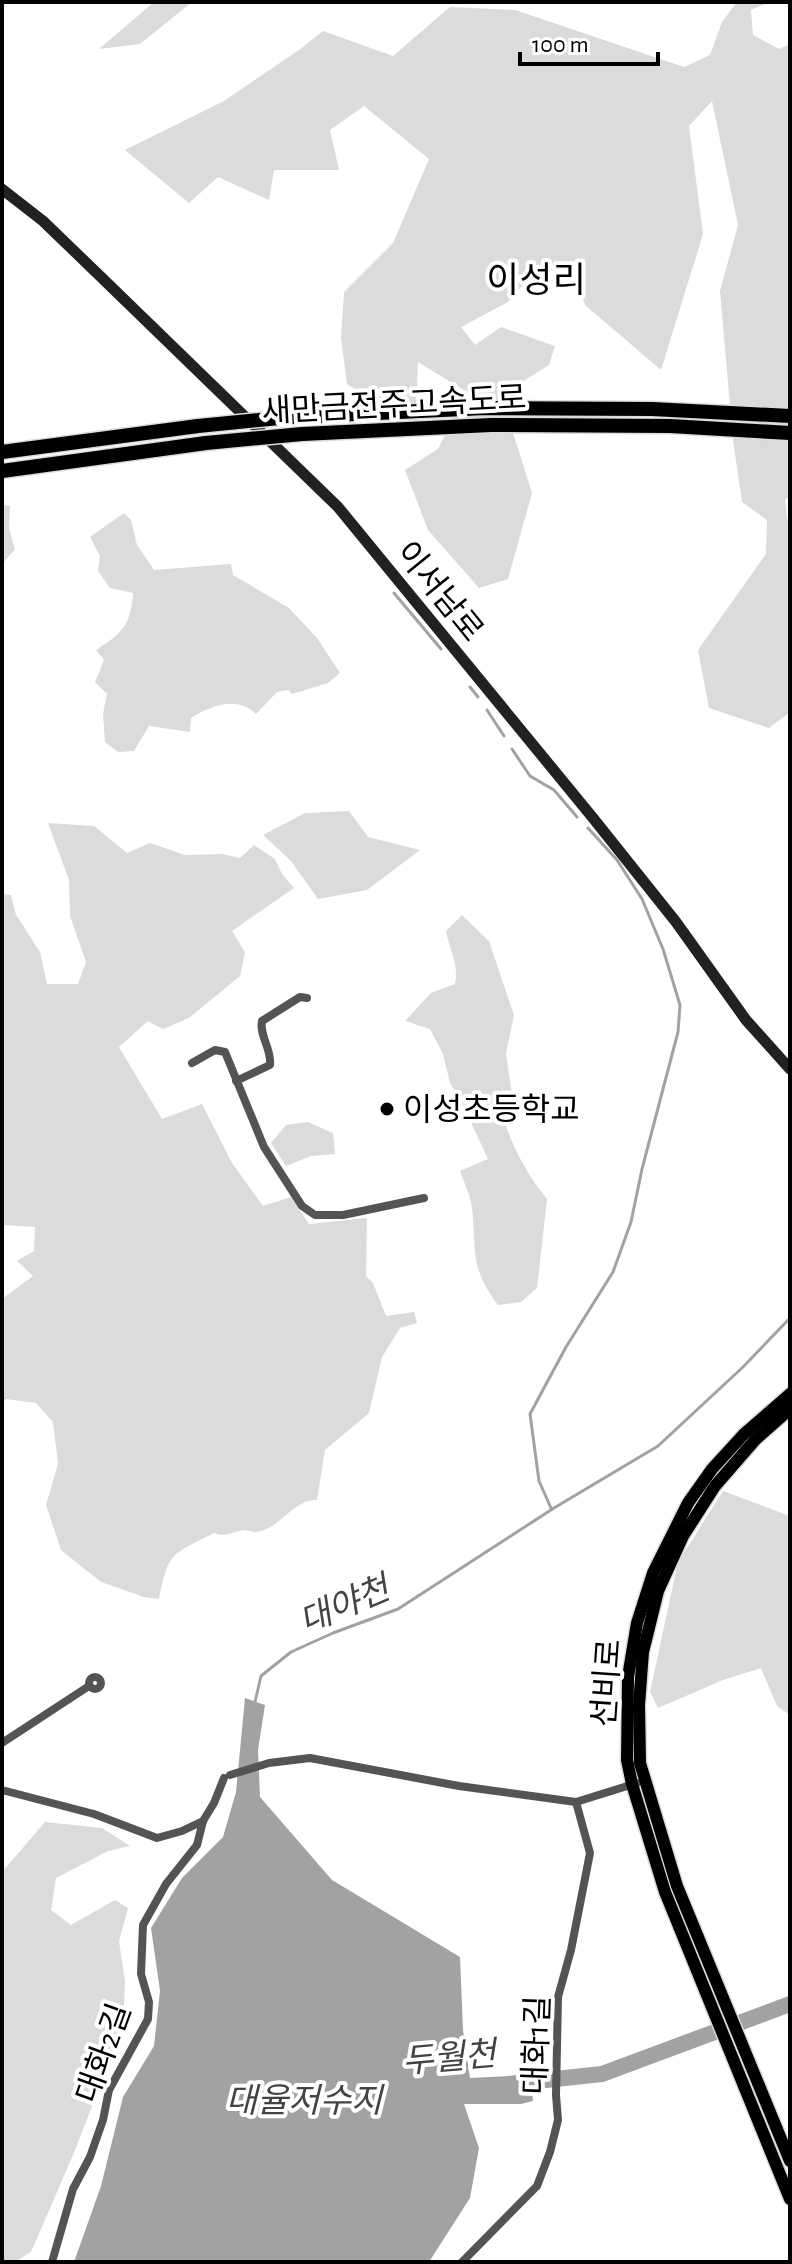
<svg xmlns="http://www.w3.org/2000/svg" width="792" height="2264" font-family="'Alegreya Sans','Noto Sans KR',sans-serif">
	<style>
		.green { fill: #dbdbdb }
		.water { fill: #a2a2a2 }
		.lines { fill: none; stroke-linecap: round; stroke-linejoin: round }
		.stream { stroke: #a2a2a2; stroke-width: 3 }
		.river { stroke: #a2a2a2; stroke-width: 16 }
		.primary-casing { stroke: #dbdbdb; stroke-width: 15 }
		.highway-casing { stroke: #dbdbdb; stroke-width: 17 }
		.street { stroke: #545454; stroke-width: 8 }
		.secondary { stroke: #212121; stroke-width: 11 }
		.primary { stroke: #000; stroke-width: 12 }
		.highway { stroke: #000; stroke-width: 14 }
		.highway-bridge-casing { stroke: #dbdbdb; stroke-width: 17; stroke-linecap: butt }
		.highway-bridge { stroke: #000; stroke-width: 14 }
		.poi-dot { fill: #000; stroke: #fff; stroke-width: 3 }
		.labels { text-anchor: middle; stroke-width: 8; stroke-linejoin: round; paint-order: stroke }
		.street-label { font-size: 32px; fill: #000; stroke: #fff }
		.poi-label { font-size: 32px; fill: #000; stroke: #fff; text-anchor: start }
		.water-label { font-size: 34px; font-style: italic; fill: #434343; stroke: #fff }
		.quarter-label { font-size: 36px; fill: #000; stroke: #fff }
	</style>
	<rect width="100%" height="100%" fill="#fff"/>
	<!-- green -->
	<g class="green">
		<polygon points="154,2 192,2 140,44 99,49"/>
		<polygon points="737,2 769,2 751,10 753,35 779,49 790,44 790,497 785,499 787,519 790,520 790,712 769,728 709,708 698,650 766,554 767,520 742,502 733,440 720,291 738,225 712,101 689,126 703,234 661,370 585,305 574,269 543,262 508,302 461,327 475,345 501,327 555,346 549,365 525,380 509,420 532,493 508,579 479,588 428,530 405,470 438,449 467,392 418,362 416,410 384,407 347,384 341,338 344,292 393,243 429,159 364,106 330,130 339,170 274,170 269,200 218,177 189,203 125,150 224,101 299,50 323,31 393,56 450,7 515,10 684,67 710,55 722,22"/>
		<polygon points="2,505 10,506 9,529 15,549 2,564"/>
		<path d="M124 513 131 520 137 545 154 570 231 564 233 575 289 608 317 638 340 673 328 683 292 694 288 690 277 692 256 714C237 695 210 706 191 718L190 732 149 726 134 751 118 752 105 742 103 714 107 694 95 682 104 660 96 650C121 634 131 626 133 593L110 588 98 571 100 556 90 537Z"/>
		<polygon points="349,811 368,837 420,850 367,890 318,899 291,861 263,835 305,813"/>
		<path d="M48 823 94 826 127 853 150 843 185 855 222 854 240 858 254 845 275 859 282 874 294 888 232 931 245 952 240 976 189 1018 163 1029 148 1021 119 1047 162 1119 202 1104 232 1163 263 1206 291 1197 309 1224 367 1218 366 1276 373 1283 386 1316 414 1312 417 1323 400 1328 382 1357 369 1413 325 1450 317 1500C293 1499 281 1528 257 1532 255 1533 247 1530 244 1530 233 1531 226 1538 214 1533 171 1555 169 1551 159 1599L144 1597 101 1582 61 1550 46 1505 58 1464 53 1422 36 1403 6 1399 2 1404V1299L33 1276 17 1261 34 1251 35 1227 2 1225V894L11 895 16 915 40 952 47 984H78L86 962 70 916 69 880Z"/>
		<path d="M462 915 489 941 514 1015 506 1053 512 1096 501 1109C510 1143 525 1172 547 1199L537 1288 521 1302 498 1305C469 1266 477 1252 472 1208 471 1196 464 1183 460 1171L488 1159 459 1097 450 1083 443 1054 430 1029 405 1021 431 993 455 984C459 963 450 952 446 931Z"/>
		<polygon points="308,1122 333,1133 335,1154 311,1156 286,1166 271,1143 286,1125"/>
		<polygon points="723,1491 790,1516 790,1715 777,1706 761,1668 723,1680 658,1708 650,1692 678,1562"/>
		<polygon points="45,1822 102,1828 130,1846 108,1851 56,1878 51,1910 71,1925 115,1900 128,1908 119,1941 125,1981 123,2027 73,2155 31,2252 15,2262 2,2262 2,1872"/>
	</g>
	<!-- water -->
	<polygon class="water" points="245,1698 265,1705 258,1750 260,1797 332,1880 460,1957 463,2030 470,2078 530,2075 533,2101 521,2104 464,2104 479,2148 470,2198 429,2262 74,2262 101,2186 123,2097 154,2046 160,1991 151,1928 182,1878 223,1837 236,1792"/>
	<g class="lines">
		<!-- stream -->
		<g class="stream">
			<polyline points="394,593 441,649"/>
			<polyline points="470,687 478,697"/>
			<polyline points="487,710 504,736"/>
			<polyline points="512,749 530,776 554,790 577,817"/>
			<polyline points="551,1508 539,1481 530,1414 566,1347 613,1272 631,1222 642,1169 678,1032 680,1005 663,949 642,899 617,860 588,828"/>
			<polyline points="255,1702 261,1676 291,1652 333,1633 398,1609 554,1508 658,1446 743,1367 790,1318"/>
		</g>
		<!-- river -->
		<polyline class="river" points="509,2084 602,2074 790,2004"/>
		<!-- primary casing -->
		<g class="primary-casing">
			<g id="primary">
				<polyline points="790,1394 744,1434 712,1469 688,1503 653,1573 637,1623 628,1677 627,1760 632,1784 665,1892 790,2199"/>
				<polyline points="790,1409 755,1440 715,1486 683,1536 658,1591 643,1652 639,1705 640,1763 677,1886 790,2161"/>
			</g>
		</g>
		<!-- highway casing -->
		<g class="highway-casing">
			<g id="highway">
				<polyline points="290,417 485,408 652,409 790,416"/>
				<polyline points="302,434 491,425 670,426 790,433"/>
				<polyline points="2,452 198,426"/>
				<polyline points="2,471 206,443"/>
			</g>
		</g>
		<!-- street -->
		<g class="street">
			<polyline points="192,1063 215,1050 225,1052 264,1147 302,1206 315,1215 343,1215 424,1198"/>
			<path d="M236 1081 270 1065C272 1049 259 1036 262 1021L300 997 307 998"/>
			<circle cx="95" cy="1683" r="6"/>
			<polyline points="2,1743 89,1686"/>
			<polyline points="230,1775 269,1763 310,1758 459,1786 576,1802 637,1783"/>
			<polyline points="2,1790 94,1814 157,1838 182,1831 203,1821"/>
			<polyline points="52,2262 73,2189 90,2157 103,2120 109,2090 148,2019 149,2002 141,1974 143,1925 166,1884 197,1845 203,1821 214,1803 224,1778"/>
			<polyline points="462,2262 537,2186 550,2152 558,2120 556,2095 558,1997 571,1950 590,1853 576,1802"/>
		</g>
		<!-- secondary -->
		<polyline class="secondary" points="2,189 43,221 101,277 338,507 593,818 676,922 746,1020 790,1069"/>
		<!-- primary -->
		<use href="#primary" class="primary"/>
		<!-- highway -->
		<use href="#highway" class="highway"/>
		<!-- highway-bridge casing -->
		<g class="highway-bridge-casing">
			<g id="highway-bridge">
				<polyline points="198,426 290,417"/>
				<polyline points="206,443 302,434"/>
			</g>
		</g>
		<!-- highway-bridge -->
		<use href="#highway-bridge" class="highway-bridge"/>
	</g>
	<!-- markers -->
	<circle class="poi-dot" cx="387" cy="1109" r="8"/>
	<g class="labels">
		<!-- street labels -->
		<g class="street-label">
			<text transform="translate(394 404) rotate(-3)" y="11">새만금전주고속도로</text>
			<text transform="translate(440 591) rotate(51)" y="11">이서남로</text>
			<text transform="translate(606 1683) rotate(-86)" y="11">선비로</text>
			<text transform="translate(536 2045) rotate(-88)" y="11">대화1길</text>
			<text transform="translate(103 2053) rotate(-70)" y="11">대화2길</text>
		</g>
		<!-- poi labels -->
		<g class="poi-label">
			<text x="403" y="1120">이성초등학교</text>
		</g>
		<!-- water labels -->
		<g class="water-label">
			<text transform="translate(344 1604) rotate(-23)" y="12">대야천</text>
			<text transform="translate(449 2057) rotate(-5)" y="12">두월천</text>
			<text x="304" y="2112">대율저수지</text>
		</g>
		<!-- quarter labels -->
		<g class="quarter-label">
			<text x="536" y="292">이성리</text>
		</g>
	</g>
	<!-- border -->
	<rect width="792" height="2264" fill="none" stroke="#000000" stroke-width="8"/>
	<!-- scale -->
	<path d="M520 52v12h138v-12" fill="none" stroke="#000000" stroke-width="4"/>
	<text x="532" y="52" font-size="24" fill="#000000" stroke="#ffffff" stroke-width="6" paint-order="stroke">100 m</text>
</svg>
